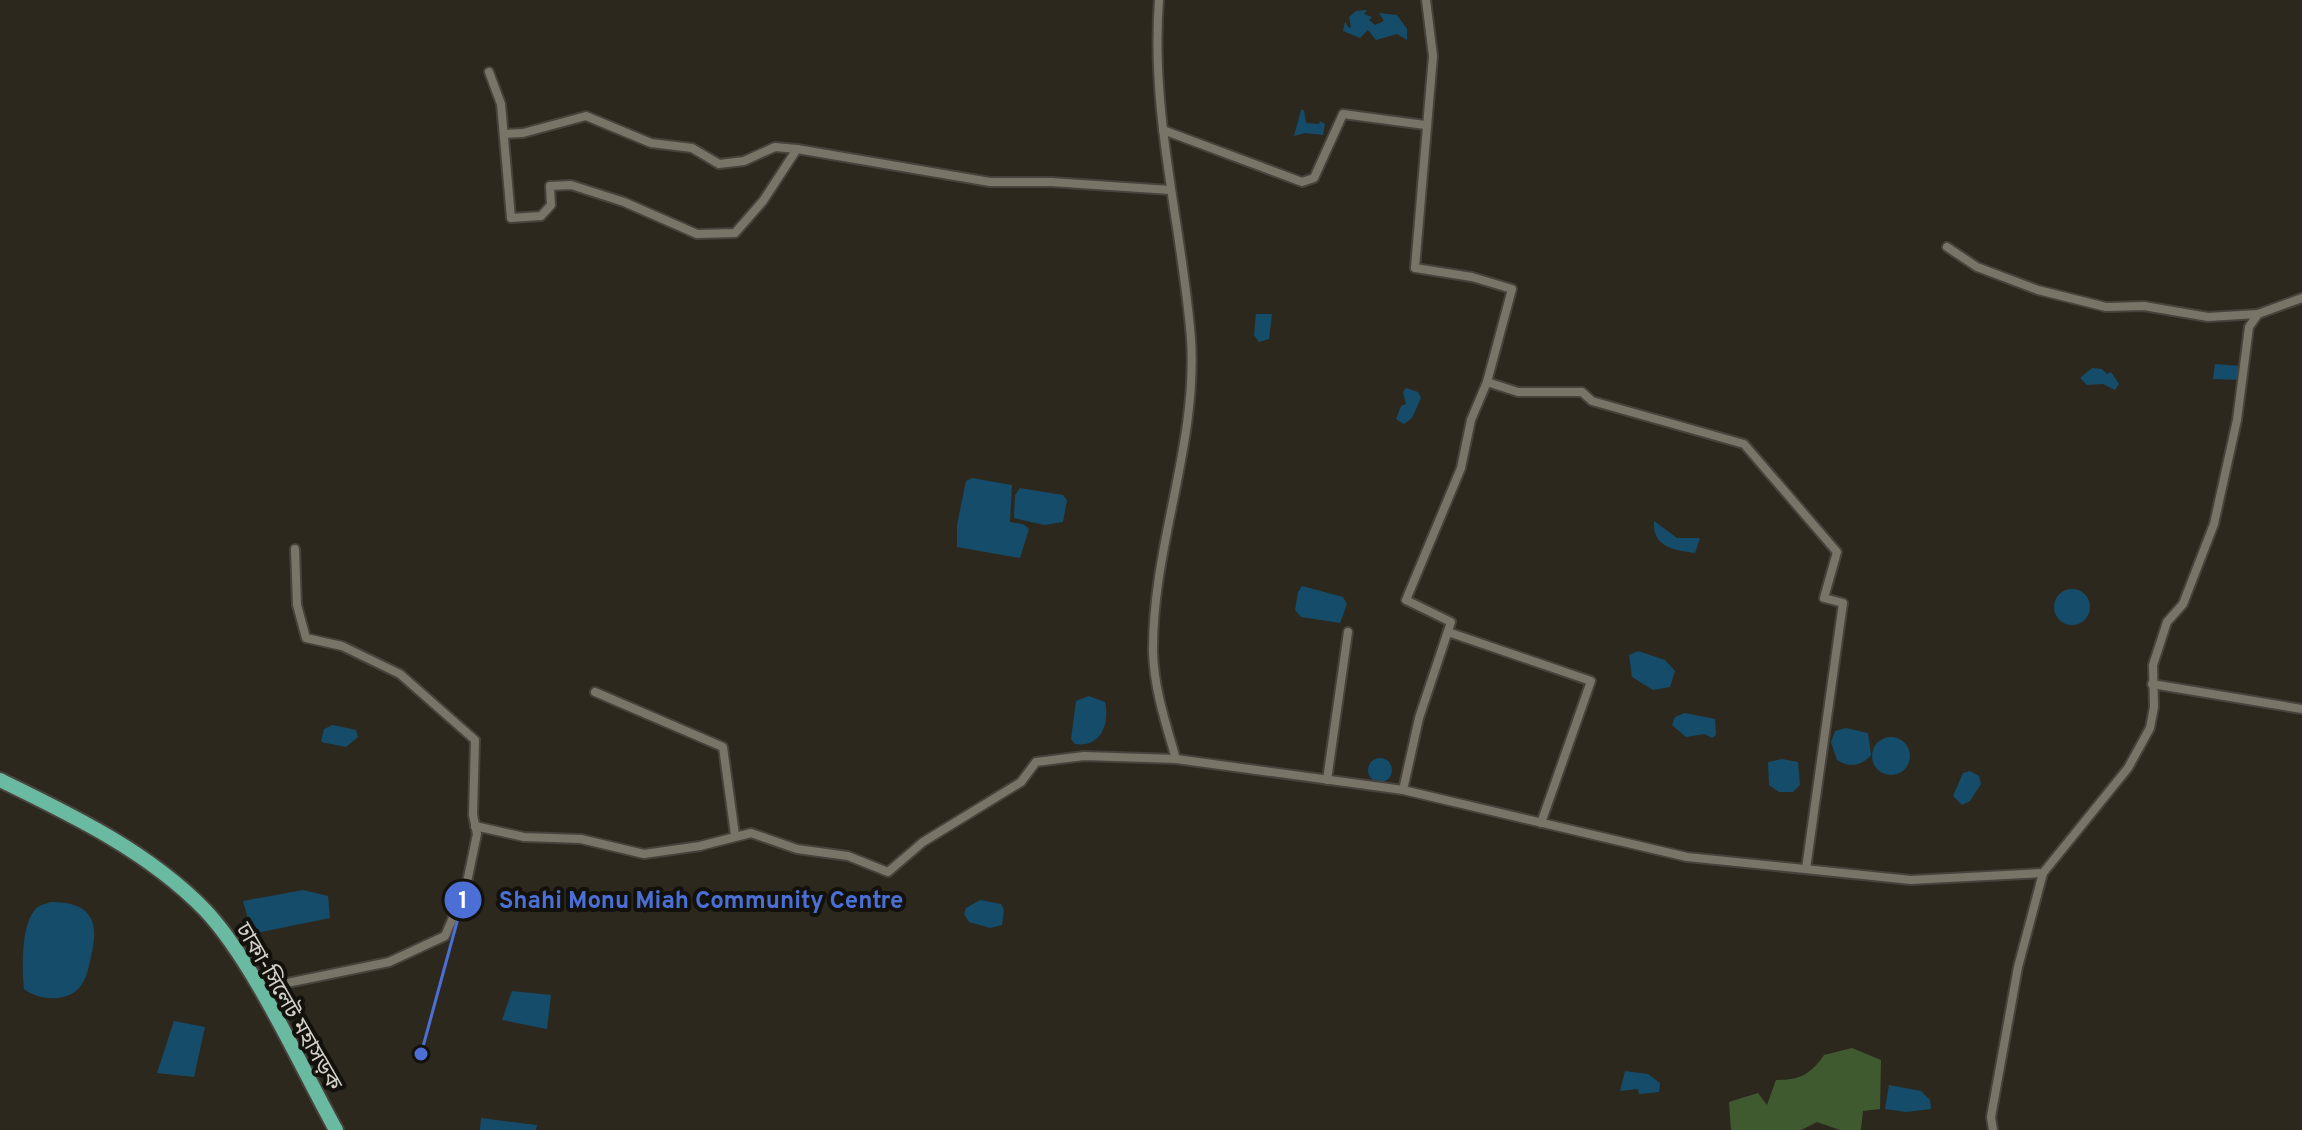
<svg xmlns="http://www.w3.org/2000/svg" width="2302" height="1130" font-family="Overpass,'Noto Sans Bengali',sans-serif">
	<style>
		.green { fill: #405a30 }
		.water { fill: #154c69 }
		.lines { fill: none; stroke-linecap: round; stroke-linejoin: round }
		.minor-casing { stroke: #47423b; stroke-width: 12 }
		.trunk-casing { stroke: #47423b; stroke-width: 18 }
		.minor { stroke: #797468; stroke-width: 8 }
		.trunk { stroke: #6abaa2; stroke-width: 14 }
		.labels { text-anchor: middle; stroke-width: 8; stroke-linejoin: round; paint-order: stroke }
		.street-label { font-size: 22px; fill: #d4d1cb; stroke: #13110c }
		.leader { fill: none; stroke: #4b6fd5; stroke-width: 3 }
		.callout-dot { fill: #4b6fd5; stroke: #13110c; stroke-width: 3 }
		.mark-label { font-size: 24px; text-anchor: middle; font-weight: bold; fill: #fff }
		.callout-label { font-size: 24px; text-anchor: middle; font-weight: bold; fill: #4b6fd5; stroke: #13110c; stroke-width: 8; stroke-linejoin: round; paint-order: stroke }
	</style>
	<rect width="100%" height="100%" fill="#2c281e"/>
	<!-- green -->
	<path class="green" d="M1852 1048 1881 1060 1880 1109 1863 1111 1861 1130H1840L1817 1122 1801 1130H1731L1729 1102 1758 1093 1767 1105 1776 1080C1800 1080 1810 1075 1824 1055Z"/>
	<!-- water -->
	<g class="water">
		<polygon points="1367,10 1364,14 1372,17 1369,20 1375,25 1384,21 1379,13 1397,15 1407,29 1407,40 1397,34 1376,40 1368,30 1360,38 1343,31 1345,22 1349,28 1351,27 1349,17 1356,11"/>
		<polygon points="1301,110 1304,110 1306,123 1319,124 1320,121 1325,124 1323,135 1305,133 1294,136"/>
		<polygon points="1256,314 1272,314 1269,339 1259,342 1254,335"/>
		<polygon points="2215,364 2241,366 2240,380 2213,379"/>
		<polygon points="2092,368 2102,369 2107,374 2111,372 2119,384 2115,390 2103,384 2087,385 2080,378"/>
		<polygon points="1406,388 1418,392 1421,398 1412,418 1404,424 1396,419 1401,406 1406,404 1403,392"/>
		<polygon points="972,478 1012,485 1010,522 1023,524 1029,529 1020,558 957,547 957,525 966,481"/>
		<polygon points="1020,488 1063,495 1067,500 1063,522 1044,525 1014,518 1015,495"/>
		<path d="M1654 521 1677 538H1700L1695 553C1674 550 1652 547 1654 521Z"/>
		<polygon points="1302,586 1343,597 1347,604 1340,623 1301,617 1295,610 1298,592"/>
		<circle cx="2072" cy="607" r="18"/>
		<polygon points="1638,651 1665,660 1675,671 1670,687 1653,690 1632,677 1629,655"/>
		<path d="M1089 696 1105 702C1110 723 1101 748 1075 744L1071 739 1076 701Z"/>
		<polygon points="1685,713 1715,719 1716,735 1712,738 1705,734 1686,737 1672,725 1675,717"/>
		<polygon points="333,725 356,730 358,737 346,747 321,742 324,729"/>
		<path d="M1846 728 1868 733 1871 755C1861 766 1850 768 1837 760L1831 742 1835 731Z"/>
		<circle cx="1891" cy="756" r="19"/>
		<circle cx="1380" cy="770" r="12"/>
		<polygon points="1782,759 1798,762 1800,785 1793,792 1779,792 1769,785 1768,762"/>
		<polygon points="1970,771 1979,776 1981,784 1970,801 1962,805 1953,796 1963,773"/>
		<polygon points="303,890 328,896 330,918 252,934 243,901"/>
		<polygon points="980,900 1001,904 1004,910 1002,925 990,928 969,922 964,914 966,908"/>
		<path d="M51 902C87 902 100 917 92 952 89 964 88 977 80 987 67 1003 37 1000 24 989 22 968 21 928 34 911 38 905 45 904 51 902Z"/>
		<polygon points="512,991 551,995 547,1029 502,1020"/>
		<polygon points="174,1021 205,1027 194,1077 157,1073"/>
		<polygon points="1625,1071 1648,1074 1660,1083 1659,1092 1639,1094 1638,1089 1620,1091"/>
		<polygon points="1889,1085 1921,1091 1930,1100 1931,1109 1906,1112 1885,1109"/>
		<polygon points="481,1118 537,1125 536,1130 480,1130"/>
	</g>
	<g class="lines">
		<!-- minor casing -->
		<g class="minor-casing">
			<g id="minor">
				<path d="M1159 0C1150 115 1182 225 1191 339 1198 444 1152 547 1153 652 1154 689 1166 724 1176 759"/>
				<polyline points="489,72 501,104 511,218 541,216 551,205 550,186 571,185 624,202 697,234 735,233 763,201 797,149 990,182 1051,182 1170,190"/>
				<polyline points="1163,130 1302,182 1314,178 1343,114 1425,125"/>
				<polyline points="504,134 523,133 586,116 651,143 692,148 719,164 744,161 775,147 797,149"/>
				<polyline points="1947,247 1977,267 2038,290 2106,307 2144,306 2208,317 2258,314"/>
				<polyline points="1487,382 1518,392 1582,392 1592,401 1744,444 1837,552 1824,598 1843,603 1806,869"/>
				<polyline points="1448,632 1591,681 1541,823"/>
				<polyline points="2152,684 2302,709"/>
				<polyline points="595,692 723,747 735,835"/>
				<polyline points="1327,780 1348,632"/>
				<polyline points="1403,790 1419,718 1451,622 1406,600 1461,468 1471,420 1487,382 1512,289 1472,277 1415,268 1433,56 1426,0"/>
				<polyline points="475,826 524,837 581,839 644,854 700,846 751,833 797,849 848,856 888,872 923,842 1021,782 1036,762 1084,756 1176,759 1403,790 1687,857 1911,880 2043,873"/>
				<polyline points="258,989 389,962 445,936 466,887 477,834 473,815 475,740 400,674 342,646 306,638 297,605 295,549"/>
				<polyline points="1993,1130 1991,1117 2018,967 2043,873 2128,768 2150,728 2154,707 2153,665 2167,622 2183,604 2214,524 2237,420 2249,327 2258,314 2302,298"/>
			</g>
		</g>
		<!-- trunk casing -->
		<g class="trunk-casing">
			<path id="trunk" d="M0 780C72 815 149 852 205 910 254 962 300 1065 336 1130"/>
		</g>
		<!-- minor -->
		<use href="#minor" class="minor"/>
		<!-- trunk -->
		<use href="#trunk" class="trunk"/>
	</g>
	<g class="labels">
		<!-- street labels -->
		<g class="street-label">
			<text transform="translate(290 1006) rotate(60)" y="8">ঢাকা-সিলেট মহাসড়ক</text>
		</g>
	</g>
	<!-- callouts -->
	<path class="leader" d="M421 1054L463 900"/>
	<g class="callout-dot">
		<circle cx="421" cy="1054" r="8"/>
		<circle cx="463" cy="900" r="20"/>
	</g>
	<g class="mark-label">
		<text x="463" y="908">1</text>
	</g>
	<g class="callout-label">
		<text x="701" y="908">Shahi Monu Miah Community Centre</text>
	</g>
</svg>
